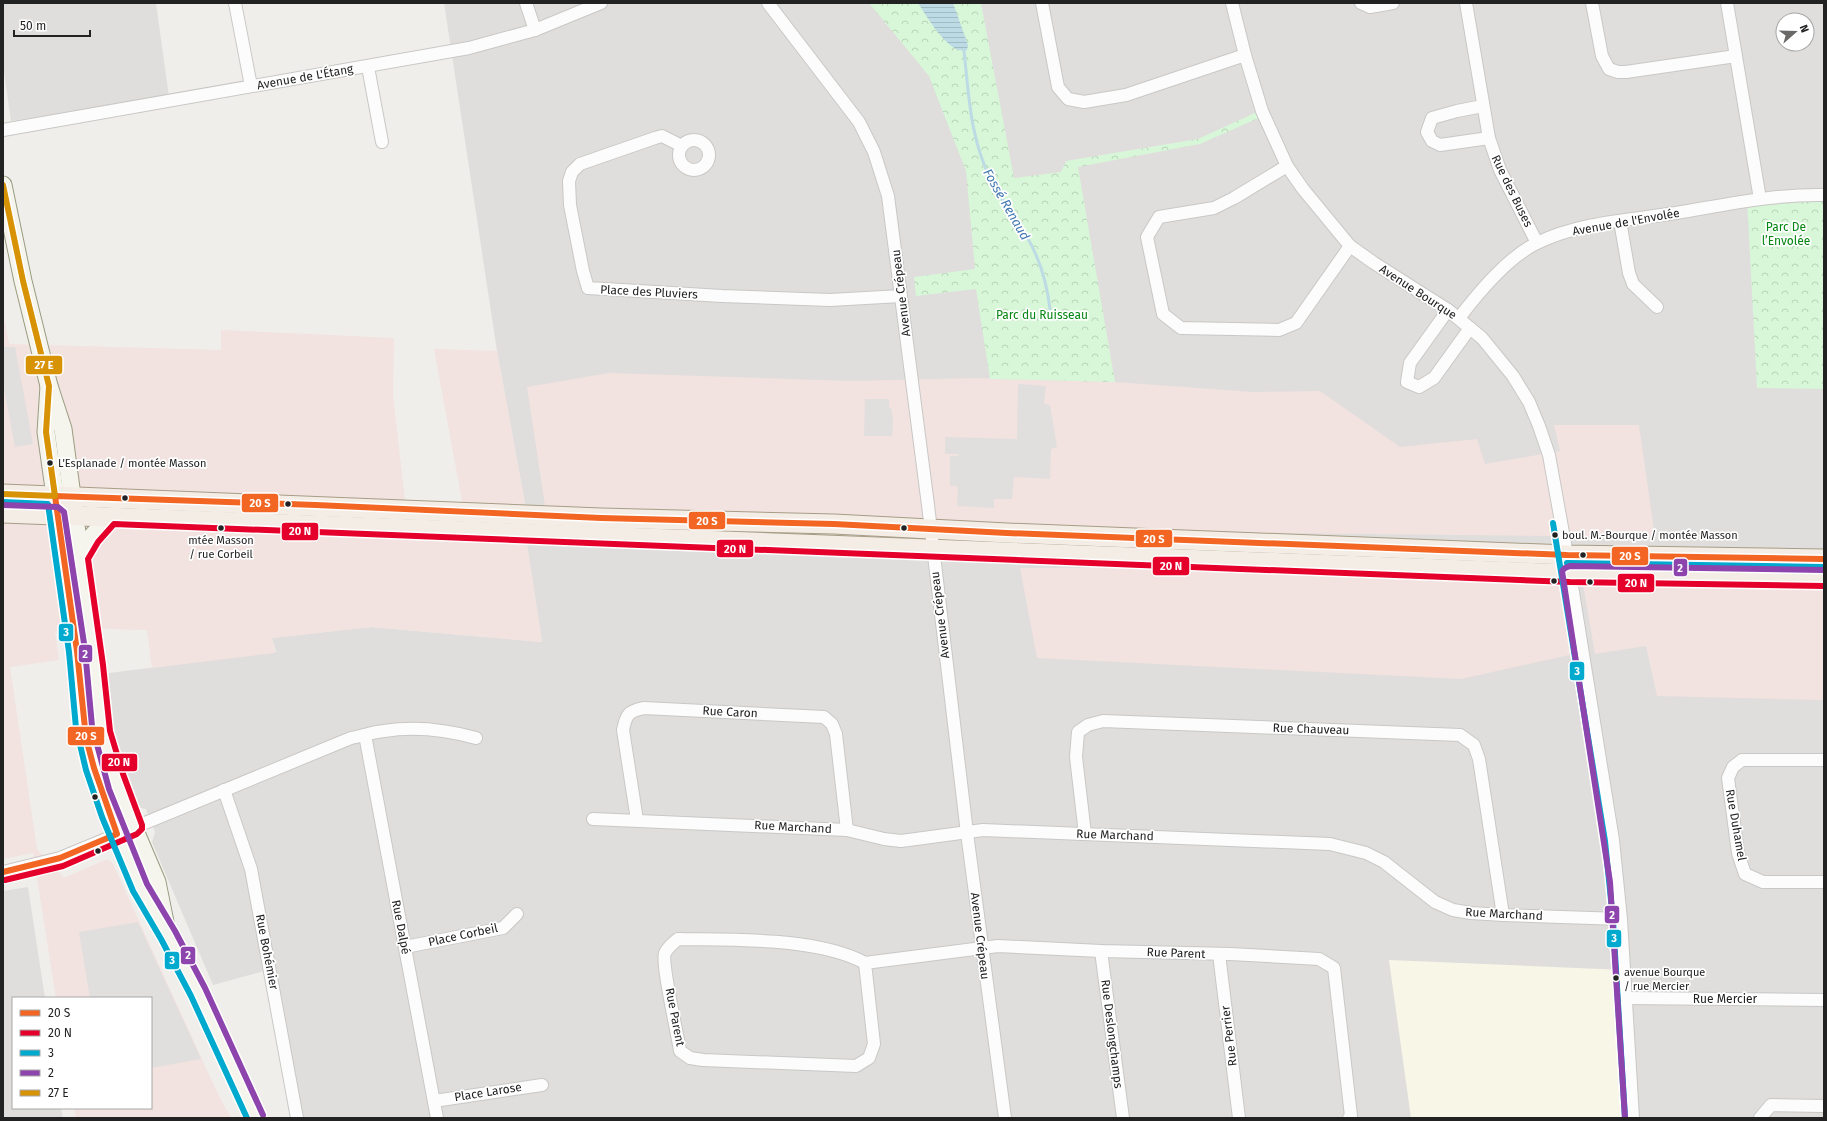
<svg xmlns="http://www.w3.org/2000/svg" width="1827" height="1121" font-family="'Fira Sans',sans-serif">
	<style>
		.residential { fill: #dfdedc; fill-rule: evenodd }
		.commercial { fill: #f2e2e0 }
		.education { fill: #f8f7e7 }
		.park { fill: url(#park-crowns) }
		.parking { fill: #e0dfde }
		.water { fill: url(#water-rules) }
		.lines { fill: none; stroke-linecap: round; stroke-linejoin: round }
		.stream { stroke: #bcdbe4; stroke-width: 3 }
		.street-casing { stroke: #c9c8c6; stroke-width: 14 }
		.secondary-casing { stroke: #999b80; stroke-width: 19 }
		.primary-casing { stroke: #a79d86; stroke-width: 21 }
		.street { stroke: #fdfcfc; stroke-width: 12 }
		.secondary { stroke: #f5f5ed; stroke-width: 17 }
		.primary { stroke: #f3ede6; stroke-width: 19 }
		.bus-1-casing { stroke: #fff; stroke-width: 9 }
		.bus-2-casing { stroke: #fff; stroke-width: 9 }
		.bus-3-casing { stroke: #fff; stroke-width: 9 }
		.bus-4-casing { stroke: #fff; stroke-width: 9 }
		.bus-5-casing { stroke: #fff; stroke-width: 9 }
		.bus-1 { stroke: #f26522; stroke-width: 6 }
		.bus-2 { stroke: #e4002b; stroke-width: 6 }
		.bus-3 { stroke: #00a9ce; stroke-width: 6 }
		.bus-4 { stroke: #8e44ad; stroke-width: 6 }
		.bus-5 { stroke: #d79205; stroke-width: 6 }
		.bus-dot { fill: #222; stroke: #fff; stroke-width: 1.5 }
		.labels { text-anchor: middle; stroke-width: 3.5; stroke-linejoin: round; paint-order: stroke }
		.bus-label { font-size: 11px; fill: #222; stroke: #fff; text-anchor: start }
		.street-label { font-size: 12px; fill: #222; stroke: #fff }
		.park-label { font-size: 12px; fill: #058612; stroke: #fff }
		.water-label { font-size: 13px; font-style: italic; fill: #4378b2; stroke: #fff }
		.line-badge { stroke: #fff; stroke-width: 1.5 }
		.badge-label { font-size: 11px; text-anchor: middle; font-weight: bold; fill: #fff }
	</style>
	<defs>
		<pattern id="park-crowns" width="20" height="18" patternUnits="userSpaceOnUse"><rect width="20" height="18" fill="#d8f6d8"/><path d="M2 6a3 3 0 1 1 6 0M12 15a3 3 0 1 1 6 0" fill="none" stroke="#b9d3b9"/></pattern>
		<pattern id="water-rules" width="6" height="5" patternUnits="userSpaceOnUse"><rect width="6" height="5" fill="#bcdbe4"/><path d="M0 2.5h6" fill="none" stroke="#a1bcc3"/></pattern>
	</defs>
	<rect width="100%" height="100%" fill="#f0eeea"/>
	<!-- residential -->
	<g class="residential">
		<polygon points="3,3 156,3 169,97 11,121 3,65"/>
		<path d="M444 3H1824V1118H302L271 969 213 985 152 842 155 832 146 809 136 807 129 796 114 741 106 678 109 673 276 652 272 638 371 627 542 642 526 538 530 531 497 351ZM1783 20H1807V44H1783Z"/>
		<polygon points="28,887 45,998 13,998 13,1108 61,1108 63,1118 3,1118 3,891"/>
	</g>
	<!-- commercial -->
	<g class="commercial">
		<polygon points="3,312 9,344 221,350 221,330 394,338 393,396 408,526 526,538 542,642 371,627 272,638 275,653 152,668 147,630 106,629 55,632 59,660 10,667 37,849 64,878 105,860 109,860 113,864 217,1092 231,1118 76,1118 74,1108 151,1108 151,998 56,998 33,853 3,859"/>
		<polygon points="434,349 497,351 530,531 467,528"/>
		<polygon points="609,373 851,381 979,378 1115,382 1253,392 1320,391 1400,447 1477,439 1485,464 1560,451 1554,425 1639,425 1655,537 1266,533 545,506 527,387"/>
		<polygon points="1579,561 1824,569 1824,700 1657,696 1646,646 1595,654"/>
		<polygon points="1564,566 1578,653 1461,679 1037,658 1020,568"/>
	</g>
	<!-- education -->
	<polygon class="education" points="1389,960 1624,970 1634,1118 1411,1118"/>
	<!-- park -->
	<g class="park">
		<polygon points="869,3 981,3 1014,178 1061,172 1066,161 1198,139 1257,112 1259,118 1200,144 1078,167 1115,382 990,379 976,289 916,296 914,277 975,269 966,171 929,76"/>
		<polygon points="1824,194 1824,389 1757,388 1747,198"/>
	</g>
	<!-- parking -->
	<g class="parking">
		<polygon points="3,347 15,347 33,444 15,447 3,383"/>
		<polygon points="1018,384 1046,386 1044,404 1050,405 1057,447 1051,449 1050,479 1014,477 1012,499 994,499 994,508 957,506 958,488 956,486 950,486 950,456 958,456 959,454 945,454 945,437 1017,439"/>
		<polygon points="865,399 889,399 889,408 891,408 893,420 892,436 864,436"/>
		<polygon points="138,922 201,1059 151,1068 151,998 90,998 79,932"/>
	</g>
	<!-- water -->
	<path class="water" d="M918 3H953L968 45 967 50C949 56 926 15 918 3Z"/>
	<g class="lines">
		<!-- stream -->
		<path class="stream" d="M964 51C969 96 970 137 990 178 1000 199 1015 217 1027 237 1040 259 1047 284 1050 309"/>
		<!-- street casing -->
		<g class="street-casing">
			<g id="street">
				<polyline points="235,3 251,86"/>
				<polyline points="526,3 535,30"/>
				<polyline points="768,3 859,122 874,152 888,196 928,505 967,833 1005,1118"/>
				<polyline points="1042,3 1058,87 1068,99 1084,102 1126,95 1245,55"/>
				<polyline points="1232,3 1245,55 1262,111 1287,166 1303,189 1350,246 1374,263 1448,310 1482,338 1513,376 1529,402 1539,426 1549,455 1567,555 1613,840 1621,919 1633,1118"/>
				<polyline points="1361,3 1370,7 1393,3"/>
				<polyline points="1466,3 1489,138 1500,170 1537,243"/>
				<polyline points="1592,3 1602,56 1609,69 1618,72 1626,72 1736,56"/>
				<polyline points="1727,3 1760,199"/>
				<polyline points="368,67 382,142"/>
				<polyline points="1483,106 1457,111 1432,118 1427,132 1432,141 1440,145 1489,138"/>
				<polyline points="3,130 469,48 535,30 601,3"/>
				<circle cx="694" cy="155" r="15"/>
				<polyline points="682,146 662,136 655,138 580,164 572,172 569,181 570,205 583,271 588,288 722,296 830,300 901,296"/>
				<polyline points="1287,166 1234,198 1214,208 1159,217 1147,237 1163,314 1181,328 1279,330 1296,323 1350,246"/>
				<polyline points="1620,221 1629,273 1633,284 1657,307"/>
				<polyline points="1448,310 1410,363 1407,382 1419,387 1434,378 1470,328"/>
				<path d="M1459 318C1479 292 1507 258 1537 243 1580 222 1630 220 1676 213 1725 205 1774 194 1824 195"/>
				<polyline points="365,735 437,1118"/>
				<polyline points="1824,760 1742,760 1733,767 1728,778 1738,853 1745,874 1763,882 1824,882"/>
				<polyline points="224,790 251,869 297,1118"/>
				<polyline points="593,819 847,830 884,839 901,841 983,830 1330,844 1366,853 1384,862 1435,902 1453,910 1471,913 1503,915 1621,919"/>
				<path d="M637 820 623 730C626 715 628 711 644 708L824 717 832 724 836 734 847 830"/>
				<polyline points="1085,834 1076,757 1078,732 1088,725 1103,721 1460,735 1474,745 1479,759 1503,915"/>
				<path d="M3 872 60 858 351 738C362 736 373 732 384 731 414 726 447 730 476 738"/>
				<polyline points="405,947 503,928 517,914"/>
				<polyline points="1101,951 1123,1118"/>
				<polyline points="1219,954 1239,1118"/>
				<path d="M865 963 874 1044 869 1058 856 1066 703 1060 690 1058 680 1051C678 1036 661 963 665 953 668 947 673 943 678 939 732 940 817 937 865 963L998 946 1101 951 1230 954 1319 959 1334 968 1351 1116 1349 1118"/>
				<polyline points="1625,998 1824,1000"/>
				<polyline points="434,1101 542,1085"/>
				<polyline points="1760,1118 1771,1105 1824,1106"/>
			</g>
		</g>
		<!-- secondary casing -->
		<g class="secondary-casing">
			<g id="secondary">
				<polyline points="3,185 23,281 49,386 63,429 95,666 103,737 128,814 157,882 165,922"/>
				<polyline points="49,386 46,432 77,651 83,717 91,758 109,814 140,888 168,935 198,992 256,1118"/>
				<polyline points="80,557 91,537 111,516"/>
			</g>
		</g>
		<!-- primary casing -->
		<g class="primary-casing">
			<g id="primary">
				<polyline points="3,494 601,518 834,524 1007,533 1567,555 1824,559"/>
				<polyline points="3,513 1570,574 1824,578"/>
			</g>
		</g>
		<!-- street -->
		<use href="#street" class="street"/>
		<!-- secondary -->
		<use href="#secondary" class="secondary"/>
		<!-- primary -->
		<use href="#primary" class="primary"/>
		<!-- bus-1 casing -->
		<g class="bus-1-casing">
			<polyline id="bus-1" points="3,872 60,858 117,834 94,768 86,738 77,651 55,496 316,505 601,518 834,524 1007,533 1567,555 1824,559"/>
		</g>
		<!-- bus-2 casing -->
		<g class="bus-2-casing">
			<polyline id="bus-2" points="5,880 63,866 137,834 142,829 142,825 123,774 110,731 103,665 88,559 98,542 114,524 1570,582 1824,586"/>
		</g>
		<!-- bus-3 casing -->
		<g class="bus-3-casing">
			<g id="bus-3">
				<polyline points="3,502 48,504 69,652 76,728 86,770 102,817 133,891 161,939 191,996 247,1118"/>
				<polyline points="1553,523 1605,841 1613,920 1625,1118"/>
				<polyline points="1567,563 1824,567"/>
			</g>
		</g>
		<!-- bus-4 casing -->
		<g class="bus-4-casing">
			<g id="bus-4">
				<polyline points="3,505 58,507 64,512 85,650 92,726 109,789 147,884 175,931 205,988 263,1115"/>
				<polyline points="1625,1118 1610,882 1562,571 1565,568 1570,566 1824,570"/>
			</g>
		</g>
		<!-- bus-5 casing -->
		<g class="bus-5-casing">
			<polyline id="bus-5" points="3,185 23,281 49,386 46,432 55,496 3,494"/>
		</g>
		<!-- bus-1 -->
		<use href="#bus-1" class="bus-1"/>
		<!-- bus-2 -->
		<use href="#bus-2" class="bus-2"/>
		<!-- bus-3 -->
		<use href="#bus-3" class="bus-3"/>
		<!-- bus-4 -->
		<use href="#bus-4" class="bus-4"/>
		<!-- bus-5 -->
		<use href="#bus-5" class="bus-5"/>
	</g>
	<!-- markers -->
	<g class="bus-dot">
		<circle cx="50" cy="463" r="3.5"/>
		<circle cx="125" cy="498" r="3.5"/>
		<circle cx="288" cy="504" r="3.5"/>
		<circle cx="221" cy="528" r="3.5"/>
		<circle cx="904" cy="528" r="3.5"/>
		<circle cx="1555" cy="535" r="3.5"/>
		<circle cx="1583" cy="555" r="3.5"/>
		<circle cx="1554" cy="581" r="3.5"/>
		<circle cx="1590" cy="582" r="3.5"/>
		<circle cx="95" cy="797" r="3.5"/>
		<circle cx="98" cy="851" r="3.5"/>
		<circle cx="1616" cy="978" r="3.5"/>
	</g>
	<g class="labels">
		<!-- bus labels -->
		<g class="bus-label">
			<text x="58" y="467">L'Esplanade / montée Masson</text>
			<text x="1562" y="539">boul. M.-Bourque / montée Masson</text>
			<text x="221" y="544" text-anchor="middle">mtée Masson<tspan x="221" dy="14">/ rue Corbeil</tspan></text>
			<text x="1624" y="976">avenue Bourque<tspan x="1624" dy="14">/ rue Mercier</tspan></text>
		</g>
		<!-- street labels -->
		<g class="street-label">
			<text transform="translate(305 77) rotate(-10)" y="4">Avenue de L'Étang</text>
			<text transform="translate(1512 191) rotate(64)" y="4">Rue des Buses</text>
			<text transform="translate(1626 222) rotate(-10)" y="4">Avenue de l'Envolée</text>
			<text transform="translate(649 292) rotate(3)" y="4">Place des Pluviers</text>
			<text transform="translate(1418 292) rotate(33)" y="4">Avenue Bourque</text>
			<text transform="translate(901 293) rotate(-97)" y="4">Avenue Crépeau</text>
			<text transform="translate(940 615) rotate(-97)" y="4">Avenue Crépeau</text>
			<text transform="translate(730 712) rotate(3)" y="4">Rue Caron</text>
			<text transform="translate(1311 729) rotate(2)" y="4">Rue Chauveau</text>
			<text transform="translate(1736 825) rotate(80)" y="4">Rue Duhamel</text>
			<text transform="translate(793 827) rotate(3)" y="4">Rue Marchand</text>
			<text transform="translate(1115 835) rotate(2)" y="4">Rue Marchand</text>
			<text transform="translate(1504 914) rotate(3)" y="4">Rue Marchand</text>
			<text transform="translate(401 927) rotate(79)" y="4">Rue Dalpé</text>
			<text transform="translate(463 935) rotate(-12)" y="4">Place Corbeil</text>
			<text transform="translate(980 936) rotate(83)" y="4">Avenue Crépeau</text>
			<text transform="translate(267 952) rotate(79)" y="4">Rue Bohémier</text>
			<text transform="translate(1176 953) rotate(2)" y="4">Rue Parent</text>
			<text x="1725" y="1003">Rue Mercier</text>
			<text transform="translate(675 1017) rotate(79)" y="4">Rue Parent</text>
			<text transform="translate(1112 1034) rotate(83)" y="4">Rue Deslongchamps</text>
			<text transform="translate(1229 1036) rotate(-97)" y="4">Rue Perrier</text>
			<text transform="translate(488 1092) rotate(-9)" y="4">Place Larose</text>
		</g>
		<!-- park labels -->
		<g class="park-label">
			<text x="1786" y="231">Parc De<tspan x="1786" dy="14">l’Envolée</tspan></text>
			<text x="1042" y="319">Parc du Ruisseau</text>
		</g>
		<!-- water labels -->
		<g class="water-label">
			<text transform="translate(1007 204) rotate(60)" y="5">Fossé Renaud</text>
		</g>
	</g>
	<g class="line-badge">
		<rect x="25" y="355" width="38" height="20" rx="4" fill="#d79205"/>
		<rect x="241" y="493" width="38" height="20" rx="4" fill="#f26522"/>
		<rect x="688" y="511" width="38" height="19" rx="4" fill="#f26522"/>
		<rect x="281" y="522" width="38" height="19" rx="4" fill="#e4002b"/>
		<rect x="1135" y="529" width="38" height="19" rx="4" fill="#f26522"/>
		<rect x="716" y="539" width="38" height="19" rx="4" fill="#e4002b"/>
		<rect x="1611" y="546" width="38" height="20" rx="4" fill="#f26522"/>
		<rect x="1152" y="556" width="38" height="20" rx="4" fill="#e4002b"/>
		<rect x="1673" y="558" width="15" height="19" rx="4" fill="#8e44ad"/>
		<rect x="1617" y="573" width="38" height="20" rx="4" fill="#e4002b"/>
		<rect x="58" y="623" width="16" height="19" rx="4" fill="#00a9ce"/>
		<rect x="78" y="644" width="15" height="19" rx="4" fill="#8e44ad"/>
		<rect x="1569" y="661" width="16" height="20" rx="4" fill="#00a9ce"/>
		<rect x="67" y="726" width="38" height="20" rx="4" fill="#f26522"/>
		<rect x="101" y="753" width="37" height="19" rx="4" fill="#e4002b"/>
		<rect x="1604" y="905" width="16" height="19" rx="4" fill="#8e44ad"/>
		<rect x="1606" y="929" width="16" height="19" rx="4" fill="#00a9ce"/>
		<rect x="180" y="946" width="16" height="19" rx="4" fill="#8e44ad"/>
		<rect x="164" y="951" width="16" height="19" rx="4" fill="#00a9ce"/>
	</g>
	<g class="badge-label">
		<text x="44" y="369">27 E</text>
		<text x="260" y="507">20 S</text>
		<text x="707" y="525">20 S</text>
		<text x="300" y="535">20 N</text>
		<text x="1154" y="543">20 S</text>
		<text x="735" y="553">20 N</text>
		<text x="1630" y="560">20 S</text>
		<text x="1171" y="570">20 N</text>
		<text x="1680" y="572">2</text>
		<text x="1636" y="587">20 N</text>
		<text x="66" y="636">3</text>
		<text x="85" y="658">2</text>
		<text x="1577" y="675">3</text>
		<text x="86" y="740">20 S</text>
		<text x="119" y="766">20 N</text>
		<text x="1612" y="919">2</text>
		<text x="1614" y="942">3</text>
		<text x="188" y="959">2</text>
		<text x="172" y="964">3</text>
	</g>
	<!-- border -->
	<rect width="1827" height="1121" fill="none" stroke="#222222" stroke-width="8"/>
	<!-- legend -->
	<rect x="12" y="997" width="140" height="112" fill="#ffffff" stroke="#a7a7a7"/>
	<rect x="20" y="1010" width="20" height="6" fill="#f26522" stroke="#a7a7a7"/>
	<text x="48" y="1017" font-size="12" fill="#222222">20 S</text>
	<rect x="20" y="1030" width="20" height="6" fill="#e4002b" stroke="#a7a7a7"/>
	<text x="48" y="1037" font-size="12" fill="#222222">20 N</text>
	<rect x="20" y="1050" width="20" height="6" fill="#00a9ce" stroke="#a7a7a7"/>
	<text x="48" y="1057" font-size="12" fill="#222222">3</text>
	<rect x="20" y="1070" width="20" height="6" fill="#8e44ad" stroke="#a7a7a7"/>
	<text x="48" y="1077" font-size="12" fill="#222222">2</text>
	<rect x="20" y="1090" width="20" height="6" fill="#d79205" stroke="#a7a7a7"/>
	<text x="48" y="1097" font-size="12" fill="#222222">27 E</text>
	<!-- north arrow -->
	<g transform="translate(1795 32) rotate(70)"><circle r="19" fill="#ffffff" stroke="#a7a7a7"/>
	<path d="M0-3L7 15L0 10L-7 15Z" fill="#6a6968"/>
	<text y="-6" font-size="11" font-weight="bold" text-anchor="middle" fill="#222222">N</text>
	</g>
	<!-- scale -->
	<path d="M14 30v6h76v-6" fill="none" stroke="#222222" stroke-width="2"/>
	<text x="20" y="30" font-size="12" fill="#222222" stroke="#ffffff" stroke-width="3" paint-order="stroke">50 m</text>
</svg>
